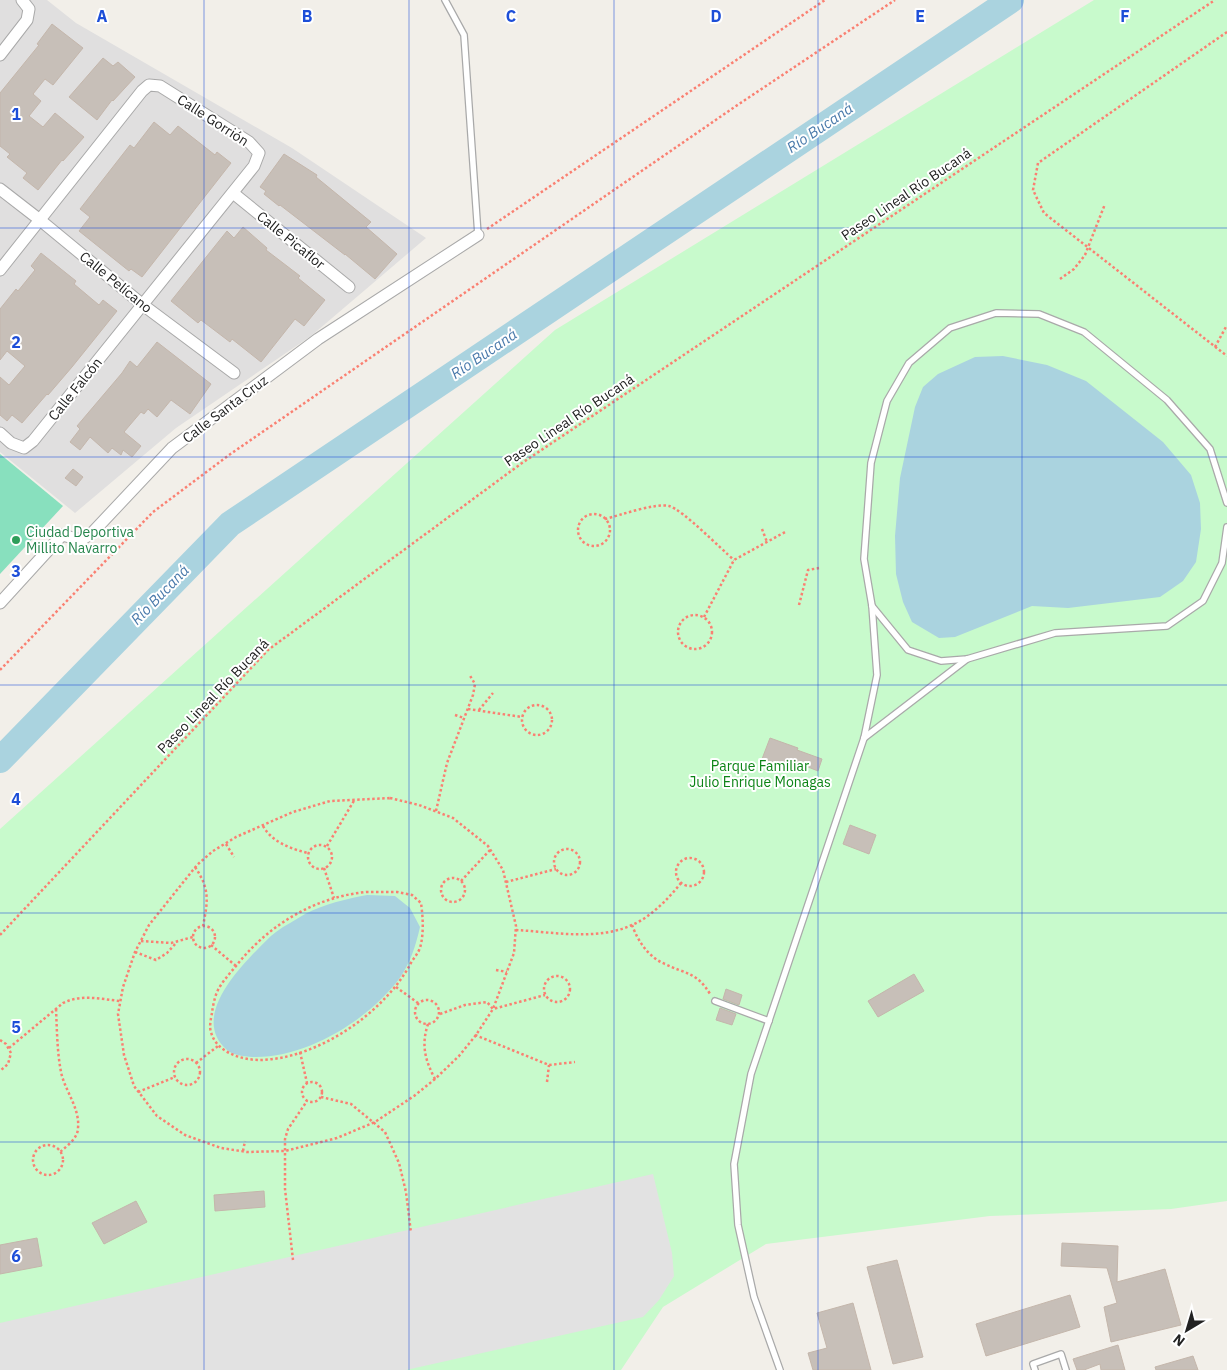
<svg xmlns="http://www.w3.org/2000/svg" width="1227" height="1370" font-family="'IBM Plex Sans',sans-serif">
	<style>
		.residential { fill: #e0dfdf }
		.park { fill: #c8facc }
		.pitch { fill: #88e0be }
		.parking { fill: #e2e2e2 }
		.water { fill: #aad3df }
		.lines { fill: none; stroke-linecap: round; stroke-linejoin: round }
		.river { stroke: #aad3df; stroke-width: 26 }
		.building { fill: #c7bfb8; stroke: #c4b6ab }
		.service-casing { stroke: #a9a9a9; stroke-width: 8 }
		.minor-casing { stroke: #a9a9a9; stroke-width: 13 }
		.path { stroke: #fa8072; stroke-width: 2.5; stroke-dasharray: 2.5 2.5; stroke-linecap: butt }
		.service { stroke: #fff; stroke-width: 5.5 }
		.minor { stroke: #fff; stroke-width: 11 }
		.grid { fill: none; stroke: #1d4ed8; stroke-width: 1; stroke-opacity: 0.55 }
		.leisure-dot { fill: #2e9e5b; stroke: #fff; stroke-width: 2 }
		.labels { text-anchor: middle; stroke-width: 4; stroke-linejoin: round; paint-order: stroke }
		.street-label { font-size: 14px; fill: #222; stroke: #fff }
		.leisure-label { font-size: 14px; fill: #27864d; stroke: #fff; text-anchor: start }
		.park-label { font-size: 14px; fill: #0c8416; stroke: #fff }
		.water-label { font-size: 15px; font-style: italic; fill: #4a7aab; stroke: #fff }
		.grid-label { font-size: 16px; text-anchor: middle; font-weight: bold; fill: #1d4ed8; stroke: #fff; stroke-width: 4; stroke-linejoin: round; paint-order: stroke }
	</style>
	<rect width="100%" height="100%" fill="#f2efe9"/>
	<!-- residential -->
	<polygon class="residential" points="0,0 47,0 76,23 292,148 426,238 311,336 176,428 75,513 0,452"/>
	<!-- park -->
	<polygon class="park" points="1094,0 1227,0 1227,1201 1171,1209 990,1216 766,1244 663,1307 621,1370 0,1370 0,829 555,330"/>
	<!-- pitch -->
	<polygon class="pitch" points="0,454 63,506 0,574"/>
	<!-- parking -->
	<polygon class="parking" points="653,1174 672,1253 674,1276 659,1300 643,1317 406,1370 0,1370 0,1323"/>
	<!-- water -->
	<g class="water">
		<polygon points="1003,356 1047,365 1086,381 1163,442 1191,475 1200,503 1201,529 1196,562 1183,581 1160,597 1068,608 1032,606 955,637 939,638 912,622 903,602 896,574 895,536 900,478 915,407 923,387 938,374 975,357"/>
		<path d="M367 895 395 896 410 908 420 927C416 945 410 964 399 979 368 1020 308 1057 256 1057 248 1057 234 1056 227 1050 192 1020 234 973 257 950 263 944 269 937 276 932 285 925 296 920 305 914 324 904 346 899 367 895Z"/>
	</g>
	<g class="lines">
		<!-- river -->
		<polyline class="river" points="0,760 230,524 1011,0"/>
	</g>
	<!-- building -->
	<g class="building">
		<polygon points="52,24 83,48 53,85 45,79 33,94 41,101 29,116 43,127 55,113 84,137 63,161 62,160 38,190 23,178 27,173 7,157 10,154 0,146 0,93 39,45 37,44"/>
		<polygon points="103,58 113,66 118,62 135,77 113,101 112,100 97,120 69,97"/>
		<polygon points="154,122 170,135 178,126 215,155 217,152 231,163 142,277 131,269 129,271 79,231 90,217 80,209 130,145 134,148"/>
		<polygon points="284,154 317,175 316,177 371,222 366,227 397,254 375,279 345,254 345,255 280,205 279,206 264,194 266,191 260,187"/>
		<polygon points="243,227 267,248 266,250 300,276 298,278 325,300 304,326 295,319 261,362 232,339 230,342 201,320 198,323 171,301 227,231 234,238"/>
		<polygon points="41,253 76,281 74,284 99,305 103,300 117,311 72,367 48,395 47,394 22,423 12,415 7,421 0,415 0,377 9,385 25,366 7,351 0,360 0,309 16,289 18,291 35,270 31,266"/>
		<polygon points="157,342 211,384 190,414 171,400 157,417 148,409 144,414 141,412 124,432 141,446 132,457 123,450 121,455 112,448 108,453 90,437 80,450 70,442 80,429 77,426 122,373 130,361 137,367"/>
		<polygon points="73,469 83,477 76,486 65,478"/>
		<polygon points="770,738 798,748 797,750 822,759 818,771 793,761 791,769 762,759"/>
		<polygon points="850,825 876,835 869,854 843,844"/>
		<polygon points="914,974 924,991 878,1017 868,1001"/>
		<polygon points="726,989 742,995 739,1005 723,999"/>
		<polygon points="720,1008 736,1014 732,1025 716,1020"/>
		<polygon points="264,1191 265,1207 215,1211 214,1195"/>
		<polygon points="136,1201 147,1222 104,1244 92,1223"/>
		<polygon points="37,1238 42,1266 0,1274 0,1245"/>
		<polygon points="1062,1243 1118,1246 1117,1282 1165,1269 1181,1325 1111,1342 1104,1307 1117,1303 1107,1268 1061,1266"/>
		<polygon points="897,1260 923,1357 893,1364 867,1267"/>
		<polygon points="1070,1295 1080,1327 986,1356 976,1324"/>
		<polygon points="853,1303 871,1370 813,1370 808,1353 827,1348 817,1313"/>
		<polygon points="1118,1345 1125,1370 1101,1370 1100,1364 1084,1370 1077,1370 1073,1359"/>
		<polygon points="1193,1356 1198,1370 1156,1370 1155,1367"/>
	</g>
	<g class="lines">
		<!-- service casing -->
		<g class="service-casing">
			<g id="service">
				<polyline points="445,0 464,35 478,235"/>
				<polyline points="872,606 908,650 941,661 967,659 1055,633 1167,626 1203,601 1222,563 1227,527"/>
				<polyline points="864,738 967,659"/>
				<polyline points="715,1001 769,1021"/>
				<polyline points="780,1370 754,1297 738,1225 734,1164 751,1074 864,738 877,675 872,606 864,559 871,463 887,401 909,363 950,328 996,313 1039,314 1084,332 1167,400 1210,449 1227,503"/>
				<polyline points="1035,1370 1033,1364 1061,1354 1066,1370"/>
			</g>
		</g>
		<!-- minor casing -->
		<g class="minor-casing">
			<g id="minor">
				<polyline points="0,55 27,20 29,9 22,0"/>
				<polyline points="0,189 40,220 143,305 234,373"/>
				<polyline points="233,193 349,287"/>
				<polyline points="0,270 142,91 149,85 160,86 249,142 259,153 254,166 33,441 24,448 11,443 0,433"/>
				<polyline points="0,603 62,535 81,540 92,533 172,448 318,339 478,235"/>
			</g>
		</g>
		<!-- path -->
		<g class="path">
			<polyline points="1227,32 1038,163 1033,190 1044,213 1227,356"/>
			<polyline points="487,229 825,0"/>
			<polyline points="1060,279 1074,269 1085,255 1105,204"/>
			<polyline points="1215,347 1227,325"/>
			<circle cx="594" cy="530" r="16"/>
			<path d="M605 519C621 515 654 503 669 506 682 509 722 550 734 560"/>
			<polyline points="762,529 767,542"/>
			<polyline points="799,605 808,570 819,568"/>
			<circle cx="695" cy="632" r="17"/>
			<polyline points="704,617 734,560 787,531"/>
			<polyline points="0,670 153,512 229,455 736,106 895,0"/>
			<circle cx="537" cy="720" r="15"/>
			<polyline points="468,709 522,717"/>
			<polyline points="479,710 493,693"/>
			<polyline points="455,715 464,718"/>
			<polygon points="390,798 419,805 453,818 488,846 503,870 516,926 514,953 493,1009 476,1035 459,1056 435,1079 414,1096 375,1122 337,1138 285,1151 247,1152 221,1148 185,1135 157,1116 134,1086 124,1055 118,1014 123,987 135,952 149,925 197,865 213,851 236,837 293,812 330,801"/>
			<polyline points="436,811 447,763 473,695 475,684 469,674"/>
			<path d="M263 826C272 842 291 849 308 853"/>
			<polyline points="226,844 234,857"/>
			<circle cx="320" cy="857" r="12"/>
			<polyline points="327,846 355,799"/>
			<circle cx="567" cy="862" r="13"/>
			<circle cx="690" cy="872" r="14"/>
			<path d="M195 867C210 889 208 901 203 926"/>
			<polyline points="324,868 334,898"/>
			<circle cx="453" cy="890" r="12"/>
			<polyline points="461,881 490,850"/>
			<polyline points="506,882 556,869"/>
			<path d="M366 892H397L412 895 421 903C423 917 424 934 420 948 418 953 415 957 412 961 386 1012 318 1059 260 1060 241 1060 216 1052 211 1032 209 1027 211 1018 212 1013 213 1005 215 995 219 988 225 978 233 970 240 961 272 923 316 897 366 892Z"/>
			<path d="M632 925C638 941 648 957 665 964 685 974 697 972 710 994"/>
			<circle cx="204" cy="937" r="11"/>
			<path d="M516 930C553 932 597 941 632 925 651 917 668 899 681 883"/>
			<polyline points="0,935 268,650 522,463 1215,0"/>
			<polyline points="141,941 171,943 193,937"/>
			<polyline points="211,945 236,966"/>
			<polyline points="135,952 156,960 167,953 177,942"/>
			<polyline points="496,970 507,972"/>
			<circle cx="557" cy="989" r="13"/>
			<polyline points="396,987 418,1003"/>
			<circle cx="427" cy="1012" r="12"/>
			<path d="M56 1009C57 1030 57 1051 61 1072 65 1091 80 1108 78 1128 78 1138 67 1146 60 1152"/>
			<polyline points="440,1014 465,1005 487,1002 493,1009 545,995"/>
			<path d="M428 1024C421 1045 425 1060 435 1079"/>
			<polyline points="475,1035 549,1065 575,1062"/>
			<polyline points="0,1040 6,1044 11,1053 8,1064 0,1071"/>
			<path d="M9 1048 63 1003C81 994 100 999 120 1001"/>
			<polyline points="300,1052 307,1083"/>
			<circle cx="187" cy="1072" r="13"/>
			<polyline points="196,1063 218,1046"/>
			<polyline points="547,1082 549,1065"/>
			<circle cx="312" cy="1092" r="10"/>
			<polyline points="138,1092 175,1077"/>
			<polyline points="321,1097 351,1104 385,1132 399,1163 406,1192 411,1233"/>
			<circle cx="48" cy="1160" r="15"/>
			<polyline points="243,1151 245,1141"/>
			<polyline points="293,1260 285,1189 285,1139 288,1129 307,1101"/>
		</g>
		<!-- service -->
		<use href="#service" class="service"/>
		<!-- minor -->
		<use href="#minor" class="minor"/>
	</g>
	<!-- grid -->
	<path class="grid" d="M204 0V1370M409 0V1370M614 0V1370M818 0V1370M1022 0V1370M0 228H1227M0 457H1227M0 685H1227M0 913H1227M0 1142H1227"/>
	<!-- markers -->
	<circle class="leisure-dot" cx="16" cy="540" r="5"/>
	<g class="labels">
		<!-- street labels -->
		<g class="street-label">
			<text transform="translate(213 120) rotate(33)" y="5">Calle Gorrión</text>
			<text transform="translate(906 194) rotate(-34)" y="5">Paseo Lineal Río Bucaná</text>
			<text transform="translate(291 240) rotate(39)" y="5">Calle Picaflor</text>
			<text transform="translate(116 282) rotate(39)" y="5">Calle Pelícano</text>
			<text transform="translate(75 389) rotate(-51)" y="5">Calle Falcón</text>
			<text transform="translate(225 409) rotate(-37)" y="5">Calle Santa Cruz</text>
			<text transform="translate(569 420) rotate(-34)" y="5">Paseo Lineal Río Bucaná</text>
			<text transform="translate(213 696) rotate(-46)" y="5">Paseo Lineal Río Bucaná</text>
		</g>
		<!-- leisure labels -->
		<g class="leisure-label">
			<text x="26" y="537">Ciudad Deportiva<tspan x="26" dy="16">Millito Navarro</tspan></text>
		</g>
		<!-- park labels -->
		<g class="park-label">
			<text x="760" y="771">Parque Familiar<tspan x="760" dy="16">Julio Enrique Monagas</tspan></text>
		</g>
		<!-- water labels -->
		<g class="water-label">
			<text transform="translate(820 128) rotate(-34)" y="5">Río Bucaná</text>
			<text transform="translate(484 354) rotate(-34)" y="5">Río Bucaná</text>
			<text transform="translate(160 595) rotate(-46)" y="5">Río Bucaná</text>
		</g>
	</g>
	<g class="grid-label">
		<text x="102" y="22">A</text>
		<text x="307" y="22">B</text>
		<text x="511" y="22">C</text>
		<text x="716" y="22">D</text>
		<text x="920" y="22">E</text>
		<text x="1125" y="22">F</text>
		<text x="16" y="120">1</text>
		<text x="16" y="348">2</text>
		<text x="16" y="577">3</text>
		<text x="16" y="805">4</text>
		<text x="16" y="1033">5</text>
		<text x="16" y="1262">6</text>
	</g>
	<!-- north arrow -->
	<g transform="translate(1187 1330) rotate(218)" stroke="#ffffff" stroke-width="4" paint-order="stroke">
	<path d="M0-4L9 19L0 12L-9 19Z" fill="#222222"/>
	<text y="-8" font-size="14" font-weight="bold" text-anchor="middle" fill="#222222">N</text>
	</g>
</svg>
